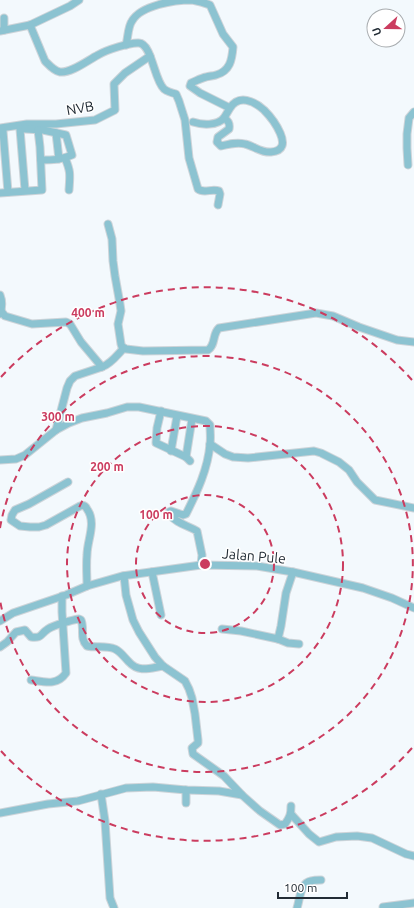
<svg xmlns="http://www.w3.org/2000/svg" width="414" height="908" font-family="Ubuntu,sans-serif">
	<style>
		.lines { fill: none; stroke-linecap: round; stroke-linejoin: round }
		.minor-casing { stroke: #cdd4d9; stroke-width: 9 }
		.minor { stroke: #8cc3d1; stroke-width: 7 }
		.ring { fill: none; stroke: #cb3c5f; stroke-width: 2; stroke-dasharray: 7 5 }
		.labels { text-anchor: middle; stroke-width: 3; stroke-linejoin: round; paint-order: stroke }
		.street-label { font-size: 14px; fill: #222c35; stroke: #fff }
		.centre { fill: #cb3c5f; stroke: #fff; stroke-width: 2 }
		.ring-label { font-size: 12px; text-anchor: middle; font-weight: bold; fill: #cb3c5f; stroke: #fff; stroke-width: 3; stroke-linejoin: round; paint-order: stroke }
	</style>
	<rect width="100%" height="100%" fill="#f3f9fd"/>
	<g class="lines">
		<!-- minor casing -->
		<g class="minor-casing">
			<g id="minor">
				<polyline points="4,18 4,30"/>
				<path d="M30 25 45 61C49 65 54 71 60 72 72 73 88 60 98 55 106 50 131 42 139 43 152 44 154 80 164 89 168 92 172 93 176 94L179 101 185 120 189 158 198 189C204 194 212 188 219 191L220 194 218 205"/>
				<polyline points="0,31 30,25 70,6 79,0"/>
				<path d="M126 45C128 38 128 26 132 21 141 5 175 0 192 0 198 1 205 3 210 5L223 34 233 47C232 60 230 71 216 75 213 76 210 76 206 77 201 78 196 81 191 83L190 86 200 93 230 108C239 94 254 101 264 110 272 118 297 150 271 152 261 153 254 146 245 144 237 142 229 144 221 146L217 142 218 137 229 129C230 124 229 121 224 118L230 108"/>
				<path d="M193 122C202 125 217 126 224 118"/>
				<polyline points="0,128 27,124 56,124 95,120 115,110 114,84 125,73 150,56"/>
				<polyline points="20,129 25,190"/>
				<path d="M25 129 43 130 66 135 72 155C61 160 52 160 41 160"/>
				<polyline points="3,131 8,192"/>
				<polyline points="56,133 59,159"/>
				<path d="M65 158C71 172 70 175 69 190"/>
				<polyline points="408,165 407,148 407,134 409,118 414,112"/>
				<polyline points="0,193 42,190 40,147 38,130"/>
				<path d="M108 224 112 239 113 261 115 276 120 304 121 311 118 324 121 344 122 347 126 349 143 351 208 350C216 345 212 334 219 328L316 313 333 316 359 327 397 340 414 342"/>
				<path d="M0 295C2 300 2 308 0 314"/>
				<path d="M1 311 5 316 32 324 66 322 70 324 81 342 102 367C111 364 118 354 124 348"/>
				<polyline points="161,411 157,428 156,443 186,457 190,461"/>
				<polyline points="56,430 67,388 70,381 75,376 102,367"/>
				<polyline points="210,444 225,454 233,457 248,458 314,451 321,453 339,462 349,470 357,482 375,500 414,508"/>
				<polyline points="171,451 177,416"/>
				<polyline points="186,457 192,419"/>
				<path d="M0 460 16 459 25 455 56 430 69 423 82 418 107 413 127 407H139L206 421 210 425C210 432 211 438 210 444 208 469 197 492 186 514L183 515 171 511 169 512V514C177 524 187 525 197 531L202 555 201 565"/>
				<path d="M68 482 29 504 15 510 12 515 11 520 20 526 30 527H39L46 525 80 506C83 505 85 505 87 509 97 523 87 540 87 555 86 565 87 576 87 586"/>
				<polyline points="152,572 161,615"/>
				<polyline points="124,576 126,595 133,620 139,632 155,657 163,666 185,681 189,689 192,698 195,714 198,740 198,743 192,748 193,754 224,776 242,795"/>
				<polyline points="0,621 13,613 66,595 87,586 122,576 201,565 257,566 293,572 363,588 392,598 414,608"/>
				<polyline points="222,629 241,631 278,639 281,626 286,593 293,572"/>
				<polyline points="278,639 288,643 299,644"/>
				<path d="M0 647 7 642 16 632 25 630 31 637C43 638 39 635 48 629 54 625 72 620 79 619L81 620C85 629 79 638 87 646 96 648 106 645 115 649 121 652 124 657 129 662 139 673 150 668 163 666"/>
				<path d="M31 680C45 682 57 686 66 673L62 612V596"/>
				<polyline points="186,790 186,803"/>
				<polyline points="101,794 105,821 110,898 114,908"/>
				<path d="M0 813 48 804 78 801 126 788 153 787 186 790 219 791 242 795 260 811 280 825 285 824C290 817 291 814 291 806"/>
				<polyline points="291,814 309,834 319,842 336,837 357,836 372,838 406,854 414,856"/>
				<polyline points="383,907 414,903"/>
				<path d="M297 908C300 899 300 883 311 881 314 880 318 880 321 880"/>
			</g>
		</g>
		<!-- minor -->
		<use href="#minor" class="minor"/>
	</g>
	<!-- distance rings -->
	<g class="ring">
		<circle cx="205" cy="564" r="69"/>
		<circle cx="205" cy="564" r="138"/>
		<path d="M0 528A208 208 0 1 1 0 600"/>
		<path d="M412 748A277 277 0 0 1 1 751M1 377A277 277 0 0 1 412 380"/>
	</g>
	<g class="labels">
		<!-- street labels -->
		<g class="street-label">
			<text transform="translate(80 108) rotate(-10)" y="5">NVB</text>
			<text transform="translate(254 556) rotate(5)" y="5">Jalan Pule</text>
		</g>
	</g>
	<circle cx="205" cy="564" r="6" class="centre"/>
	<g class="ring-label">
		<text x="88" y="317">400 m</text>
		<text x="58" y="421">300 m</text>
		<text x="107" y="471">200 m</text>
		<text x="156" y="519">100 m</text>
	</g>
	<!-- north arrow -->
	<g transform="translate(386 28) rotate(249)"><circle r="19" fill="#ffffff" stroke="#a7abae"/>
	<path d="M0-3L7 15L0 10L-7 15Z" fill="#cb3c5f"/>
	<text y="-6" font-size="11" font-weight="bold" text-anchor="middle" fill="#222c35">U</text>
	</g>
	<!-- scale -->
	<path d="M278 892v6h69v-6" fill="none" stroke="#222c35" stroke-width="2"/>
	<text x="284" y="892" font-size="12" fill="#222c35" stroke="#ffffff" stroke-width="3" paint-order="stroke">100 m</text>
</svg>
